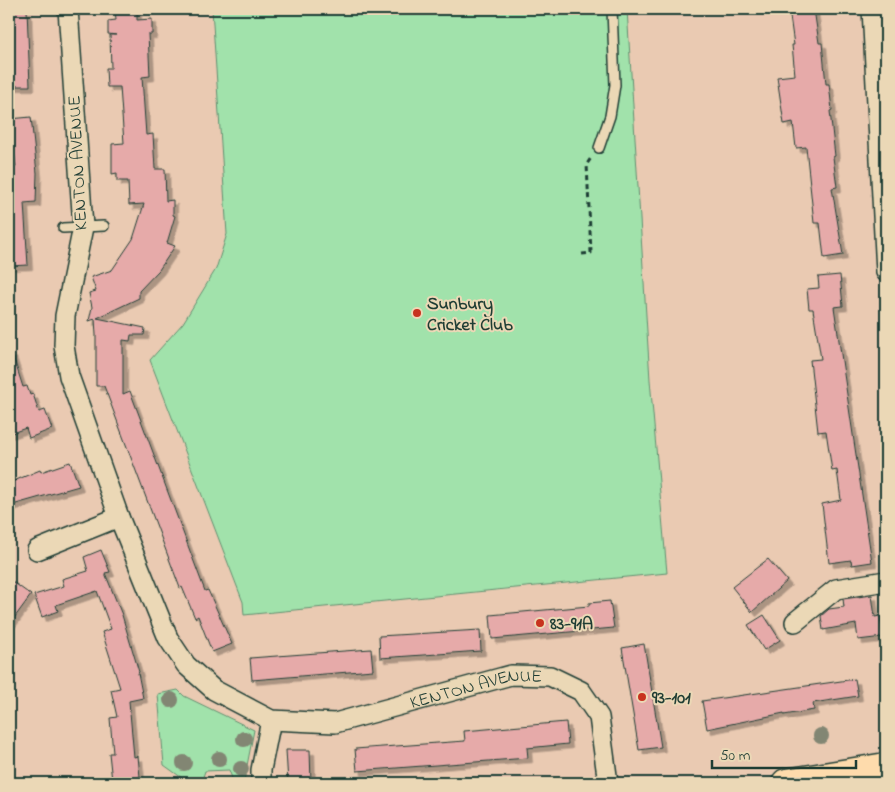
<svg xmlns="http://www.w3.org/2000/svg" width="895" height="792" font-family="'Indie Flower',sans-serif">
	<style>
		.green { fill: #a1e2ab; stroke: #609070 }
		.building { fill: #e6aaa9; stroke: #1f3d34; filter: url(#shadow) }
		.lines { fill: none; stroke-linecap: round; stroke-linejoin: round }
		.service-casing { stroke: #1f3d34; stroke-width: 12 }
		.minor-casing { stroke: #1f3d34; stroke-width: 22 }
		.trunk-casing { stroke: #1f3d34; stroke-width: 31 }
		.path { stroke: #1f3d34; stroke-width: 3; stroke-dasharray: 5 4; stroke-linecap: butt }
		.service { stroke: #ebd8b6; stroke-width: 9 }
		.minor { stroke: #ebd8b6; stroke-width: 19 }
		.trunk { stroke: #fedbac; stroke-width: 28 }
		.tree { fill: #828673 }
		.poi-dot { fill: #c8321e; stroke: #ebd8b6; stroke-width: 2 }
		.labels { text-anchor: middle; stroke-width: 4; stroke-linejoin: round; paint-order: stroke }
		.street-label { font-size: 18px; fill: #1f3d34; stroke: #ebd8b6 }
		.poi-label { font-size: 18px; font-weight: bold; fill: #1f3d34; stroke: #ebd8b6; text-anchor: start }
	</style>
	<defs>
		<filter id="shadow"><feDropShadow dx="4.5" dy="4.5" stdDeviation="0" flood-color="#0004"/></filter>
	</defs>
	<rect width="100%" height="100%" fill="#eacab2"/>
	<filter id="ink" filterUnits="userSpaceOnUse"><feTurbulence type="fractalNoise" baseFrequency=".02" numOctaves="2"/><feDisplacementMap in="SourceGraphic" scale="10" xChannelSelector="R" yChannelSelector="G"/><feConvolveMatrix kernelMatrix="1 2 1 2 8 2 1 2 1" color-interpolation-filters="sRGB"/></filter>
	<g filter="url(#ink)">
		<!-- green -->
		<g class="green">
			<polygon points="212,9 627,9 650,380 667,573 244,615 243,602 150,360 183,323 216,269 227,234"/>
			<polygon points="178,690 184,696 254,730 244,781 233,781 229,770 205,771 201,783 189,783 164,765 158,694"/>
		</g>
		<!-- building -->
		<g class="building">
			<polygon points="9,9 27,9 30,86 9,86"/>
			<polygon points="115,9 137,9 137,20 152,19 152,34 148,34 150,76 142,77 146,135 153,134 155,169 165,169 166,201 173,200 173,215 175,216 167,243 175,246 159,270 139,291 139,298 97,318 145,328 144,335 131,335 130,341 123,340 123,394 130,391 205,591 208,590 232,644 212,652 198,616 195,618 182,587 180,588 104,386 96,386 96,335 95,319 89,321 92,307 89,293 96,291 91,277 112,270 133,239 144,204 129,205 128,181 117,181 117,173 112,174 112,144 124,143 120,87 107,87 106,68 111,68 110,35 117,35 108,34 108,21 116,20"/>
			<polygon points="789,9 814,9 819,43 822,43 826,84 829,84 832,110 830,111 835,156 833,157 837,187 832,188 843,255 824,258 820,223 814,223 806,147 796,148 793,122 784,124 777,77 795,75 792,45 794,45"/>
			<polygon points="31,117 37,173 36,202 24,203 28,265 9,266 9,167 16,167 10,119"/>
			<polygon points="840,275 843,306 834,307 872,562 852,565 851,560 829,563 822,504 841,500 837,470 832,471 826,431 818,432 810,360 821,359 813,309 809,309 807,289 819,288 818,277"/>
			<polygon points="12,353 23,387 27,386 30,395 33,394 39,412 45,410 52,429 29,438 26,428 9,434 9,354"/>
			<polygon points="70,462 79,486 9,506 9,483 40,470 41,472"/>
			<polygon points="101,550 110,572 105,573 122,615 139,672 138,673 143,698 129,701 134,757 138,756 140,777 112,781 109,753 113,753 110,718 117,717 111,690 120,688 102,632 111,629 97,591 56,605 58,611 42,617 34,595 64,586 62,579 88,571 84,557"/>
			<polygon points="768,559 787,581 752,612 732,587"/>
			<polygon points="9,579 31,595 9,625"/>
			<polygon points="872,595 875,617 880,616 883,637 858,640 856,624 823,630 821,616 829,609 844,607 843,599"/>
			<polygon points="610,601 614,628 492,639 490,615 589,606 589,603"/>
			<polygon points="764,615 780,640 764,650 748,625"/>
			<polygon points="480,630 481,651 380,658 379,636"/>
			<polygon points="644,644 661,747 639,750 622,648"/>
			<polygon points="371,649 373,670 252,680 250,658"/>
			<polygon points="855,679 858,696 813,703 814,710 784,715 784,713 707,729 702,701"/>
			<polygon points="566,722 568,744 527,748 528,758 357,771 355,749 465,741 464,731"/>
			<polygon points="286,750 310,750 311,783 288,783"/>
		</g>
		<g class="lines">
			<!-- service casing -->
			<g class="service-casing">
				<g id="service">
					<polyline points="599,148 610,116 615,85 612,9"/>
					<polyline points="63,228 104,226"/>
				</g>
			</g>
			<!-- minor casing -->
			<g class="minor-casing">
				<g id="minor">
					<path id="s1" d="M68 9 83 227 65 316 64 346 69 376 119 517 168 638 186 665 214 690 271 720 335 723 511 675 550 676 581 691 599 717 608 783"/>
					<polyline points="872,9 886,272"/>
					<polyline points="37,550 119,517"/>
					<polyline points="795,622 836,589 886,581"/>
					<polyline points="261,783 261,770 271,720"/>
				</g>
			</g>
			<!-- trunk casing -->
			<g class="trunk-casing">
				<polyline id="trunk" points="786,783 886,767"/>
			</g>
			<!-- path -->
			<polyline class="path" points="582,254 591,253 587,164 591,158"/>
			<!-- service -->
			<use href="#service" class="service"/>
			<!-- minor -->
			<use href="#minor" class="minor"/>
			<!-- trunk -->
			<use href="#trunk" class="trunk"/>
		</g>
		<!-- trees -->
		<g class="tree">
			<circle cx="171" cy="700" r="8"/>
			<circle cx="821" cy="736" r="8"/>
			<circle cx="244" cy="739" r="8"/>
			<circle cx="219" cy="759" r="8"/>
			<circle cx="184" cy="763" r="8"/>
			<circle cx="241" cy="769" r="8"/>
		</g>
	</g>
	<!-- markers -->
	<g class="poi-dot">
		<circle cx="417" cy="313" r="5"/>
		<circle cx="540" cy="623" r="5"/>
		<circle cx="642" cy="697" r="5"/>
	</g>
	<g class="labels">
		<!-- street labels -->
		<g class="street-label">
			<text transform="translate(77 163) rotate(-93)" y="6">KENTON AVENUE</text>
			<text dy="6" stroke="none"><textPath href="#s1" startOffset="994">KENTON AVENUE</textPath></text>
		</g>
		<!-- poi labels -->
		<g class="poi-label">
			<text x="427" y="309">Sunbury<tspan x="427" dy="21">Cricket Club</tspan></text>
			<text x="550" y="629">83-91A</text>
			<text x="652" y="703">93-101</text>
		</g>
	</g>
	<!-- margin -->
	<rect width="895" height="792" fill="none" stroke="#ebd8b6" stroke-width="30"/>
	<rect x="15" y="15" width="865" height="762" fill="none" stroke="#1f3d34" stroke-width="2" filter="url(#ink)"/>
	<!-- scale -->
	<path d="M712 760v8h144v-8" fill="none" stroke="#1f3d34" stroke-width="2.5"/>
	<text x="720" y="760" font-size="15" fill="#1f3d34" stroke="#ebd8b6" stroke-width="4" paint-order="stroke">50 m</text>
</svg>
